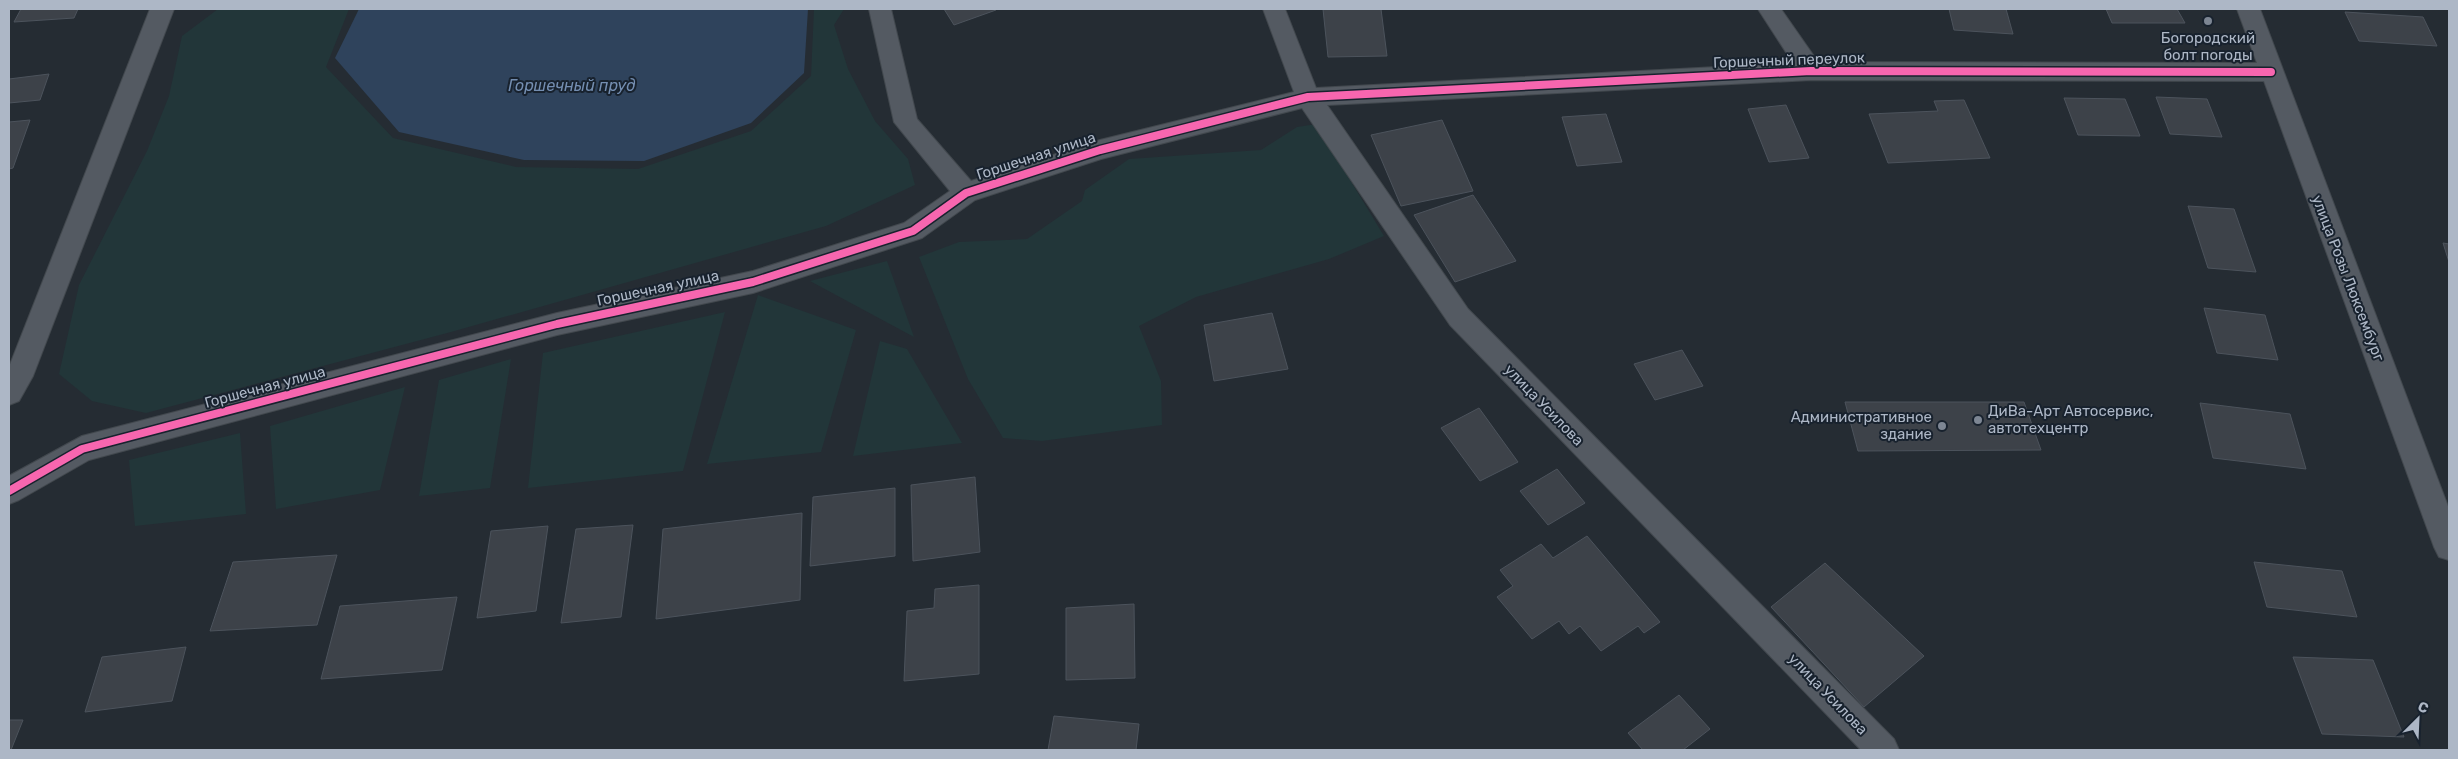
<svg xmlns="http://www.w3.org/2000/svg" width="2458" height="759" font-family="Rubik,sans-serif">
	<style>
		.green { fill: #223639 }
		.water { fill: #2f435c }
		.building { fill: #3d4249; stroke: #4c535c }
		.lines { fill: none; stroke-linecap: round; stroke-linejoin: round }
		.minor-casing { stroke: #42484e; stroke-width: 2 }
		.minor { fill: #545a62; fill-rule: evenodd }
		.cycleway-casing { stroke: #18222e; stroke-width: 11 }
		.cycleway { stroke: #f766af; stroke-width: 8 }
		.poi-dot { fill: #7d8693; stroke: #18222e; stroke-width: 2 }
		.labels { text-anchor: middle; stroke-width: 4; stroke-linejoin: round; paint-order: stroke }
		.poi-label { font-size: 15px; fill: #adb7c6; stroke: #18222e }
		.street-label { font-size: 15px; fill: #adb7c6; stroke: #18222e }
		.water-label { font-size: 16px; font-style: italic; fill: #748eb1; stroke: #18222e }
	</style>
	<rect width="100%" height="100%" fill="#252c33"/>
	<!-- green -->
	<g class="green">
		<polygon points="218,9 349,9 326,67 393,138 516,167 638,169 751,131 811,76 814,9 844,9 834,25 848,69 875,121 908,159 915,185 826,226 451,332 146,413 92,401 59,374 79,285 147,151 169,96 182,36"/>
		<polygon points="1323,123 1338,160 1384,236 1329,259 1196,297 1139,326 1161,381 1162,425 1042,441 1003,438 968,379 919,257 959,242 1027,239 1082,201 1085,190 1129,159 1261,150 1297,127"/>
		<polygon points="887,261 914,337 810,281"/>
		<polygon points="758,295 856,330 821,452 707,464"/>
		<polygon points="725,312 683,471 528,488 543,353"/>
		<polygon points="880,341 907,349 962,443 853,456"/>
		<polygon points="511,359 490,488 419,496 439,380"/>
		<polygon points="405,387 380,490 276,509 270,426"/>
		<polygon points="240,433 246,514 135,526 129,460"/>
	</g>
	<!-- water -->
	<polygon class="water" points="359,9 808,9 804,73 751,123 644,161 524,160 399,132 335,58"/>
	<!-- building -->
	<g class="building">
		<polygon points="21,9 78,9 74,18 14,22"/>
		<polygon points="944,9 995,9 996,10 954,25"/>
		<polygon points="1323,9 1381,9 1387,56 1328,57"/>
		<polygon points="1949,9 2006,9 2013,34 1954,30"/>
		<polygon points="2106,9 2177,9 2185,23 2112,23"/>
		<polygon points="2345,12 2423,17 2437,46 2359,41"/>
		<polygon points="49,74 40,100 9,103 9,79"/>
		<polygon points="2156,97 2207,99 2222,137 2170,134"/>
		<polygon points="2064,98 2125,99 2140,136 2078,135"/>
		<polygon points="1964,100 1990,158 1888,163 1869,114 1938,111 1934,101"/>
		<polygon points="1786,105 1809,158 1769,162 1748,109"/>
		<polygon points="1606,114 1622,162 1577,166 1562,117"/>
		<polygon points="30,120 13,168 9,169 9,122"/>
		<polygon points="1442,120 1473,191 1401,206 1371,135"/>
		<polygon points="1473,195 1516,261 1455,282 1414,215"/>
		<polygon points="2188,206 2234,209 2256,272 2208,268"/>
		<polygon points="2443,243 2449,244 2449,262"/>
		<polygon points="2204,308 2265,315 2278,360 2217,353"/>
		<polygon points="1272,313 1288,369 1214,381 1204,325"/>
		<polygon points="1682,350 1703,386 1655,400 1634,364"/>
		<polygon points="1845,402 2024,402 2041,450 1858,451"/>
		<polygon points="2200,403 2290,414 2306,469 2213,458"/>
		<polygon points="1479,408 1518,462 1480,481 1441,428"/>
		<polygon points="1557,469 1585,503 1548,525 1520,491"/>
		<polygon points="975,477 980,552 913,561 911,485"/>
		<polygon points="895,488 895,556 810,566 813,497"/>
		<polygon points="802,513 800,600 656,619 663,529"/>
		<polygon points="633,525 621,617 561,623 576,529"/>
		<polygon points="548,526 536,611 477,618 491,531"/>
		<polygon points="1587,536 1660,622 1644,633 1638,626 1601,651 1580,626 1569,634 1559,621 1532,639 1497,597 1513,586 1500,570 1541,544 1553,558"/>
		<polygon points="337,555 317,625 210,631 233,562"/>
		<polygon points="2254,562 2342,571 2357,617 2267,607"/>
		<polygon points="1825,563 1924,656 1864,707 1771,607"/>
		<polygon points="979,585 979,674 904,681 907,611 934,608 935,589"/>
		<polygon points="457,597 442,670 321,679 340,606"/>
		<polygon points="1134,604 1135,678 1066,680 1066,608"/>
		<polygon points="186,647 172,701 85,712 102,657"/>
		<polygon points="2293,657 2373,660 2404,737 2322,734"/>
		<polygon points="1679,695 1710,729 1683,750 1643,750 1628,733"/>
		<polygon points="1054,716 1139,724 1136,750 1048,750"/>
		<polygon points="9,720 23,720 11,750 9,750"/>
	</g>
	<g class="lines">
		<!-- minor casing -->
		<g class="minor-casing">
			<g id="minor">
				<polygon points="150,9 174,9 33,376 19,401 9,405 9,367"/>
				<polygon points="869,9 891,9 917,119 971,181 1100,140 1294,92 1263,9 1285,9 1316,88 1793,63 1758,9 1781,9 1818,62 2257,63 2237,9 2260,9 2449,509 2449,560 2439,557 2434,547 2264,81 1811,80 1327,105 1468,309 1894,739 1899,750 1861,750 1450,325 1302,108 1101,159 975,200 922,238 753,293 557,335 89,460 19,500 9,504 9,476 82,436 557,313 753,271 904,223 950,191 894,122"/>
			</g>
		</g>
		<!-- minor -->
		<use href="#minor" class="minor"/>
		<!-- cycleway casing -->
		<g class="cycleway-casing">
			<polyline id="cycleway" points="9,491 82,449 557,324 753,282 913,231 966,193 1100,150 1308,97 1811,71 2271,72"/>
		</g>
		<!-- cycleway -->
		<use href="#cycleway" class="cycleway"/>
	</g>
	<!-- markers -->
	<g class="poi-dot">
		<circle cx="2208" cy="21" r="5"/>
		<circle cx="1978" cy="420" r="5"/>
		<circle cx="1942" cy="426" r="5"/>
	</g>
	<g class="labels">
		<!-- poi labels -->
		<g class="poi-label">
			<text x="2208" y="43">Богородский<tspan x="2208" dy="17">болт погоды</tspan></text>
			<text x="1988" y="416" text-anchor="start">ДиВа-Арт Автосервис,<tspan x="1988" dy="17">автотехцентр</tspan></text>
			<text x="1932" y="422" text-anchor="end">Административное<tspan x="1932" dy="17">здание</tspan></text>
		</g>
		<!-- street labels -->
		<g class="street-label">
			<text transform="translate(1789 60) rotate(-2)" y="5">Горшечный переулок</text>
			<text transform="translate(1036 156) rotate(-18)" y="5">Горшечная улица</text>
			<text transform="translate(2348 278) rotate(69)" y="5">улица Розы Люксембург</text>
			<text transform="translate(658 288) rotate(-12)" y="5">Горшечная улица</text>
			<text transform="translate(265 387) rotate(-15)" y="5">Горшечная улица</text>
			<text transform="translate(1544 405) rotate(46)" y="5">улица Усилова</text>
			<text transform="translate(1828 694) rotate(46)" y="5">улица Усилова</text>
		</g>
		<!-- water labels -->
		<g class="water-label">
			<text x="572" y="91">Горшечный пруд</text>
		</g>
	</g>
	<!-- border -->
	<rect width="2458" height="759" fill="none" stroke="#adb7c6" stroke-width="20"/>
	<!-- north arrow -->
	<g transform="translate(2418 719) rotate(24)" stroke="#18222e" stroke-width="4" paint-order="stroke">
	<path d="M0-4L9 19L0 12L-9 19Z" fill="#adb7c6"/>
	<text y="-8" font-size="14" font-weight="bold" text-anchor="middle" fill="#adb7c6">С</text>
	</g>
</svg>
